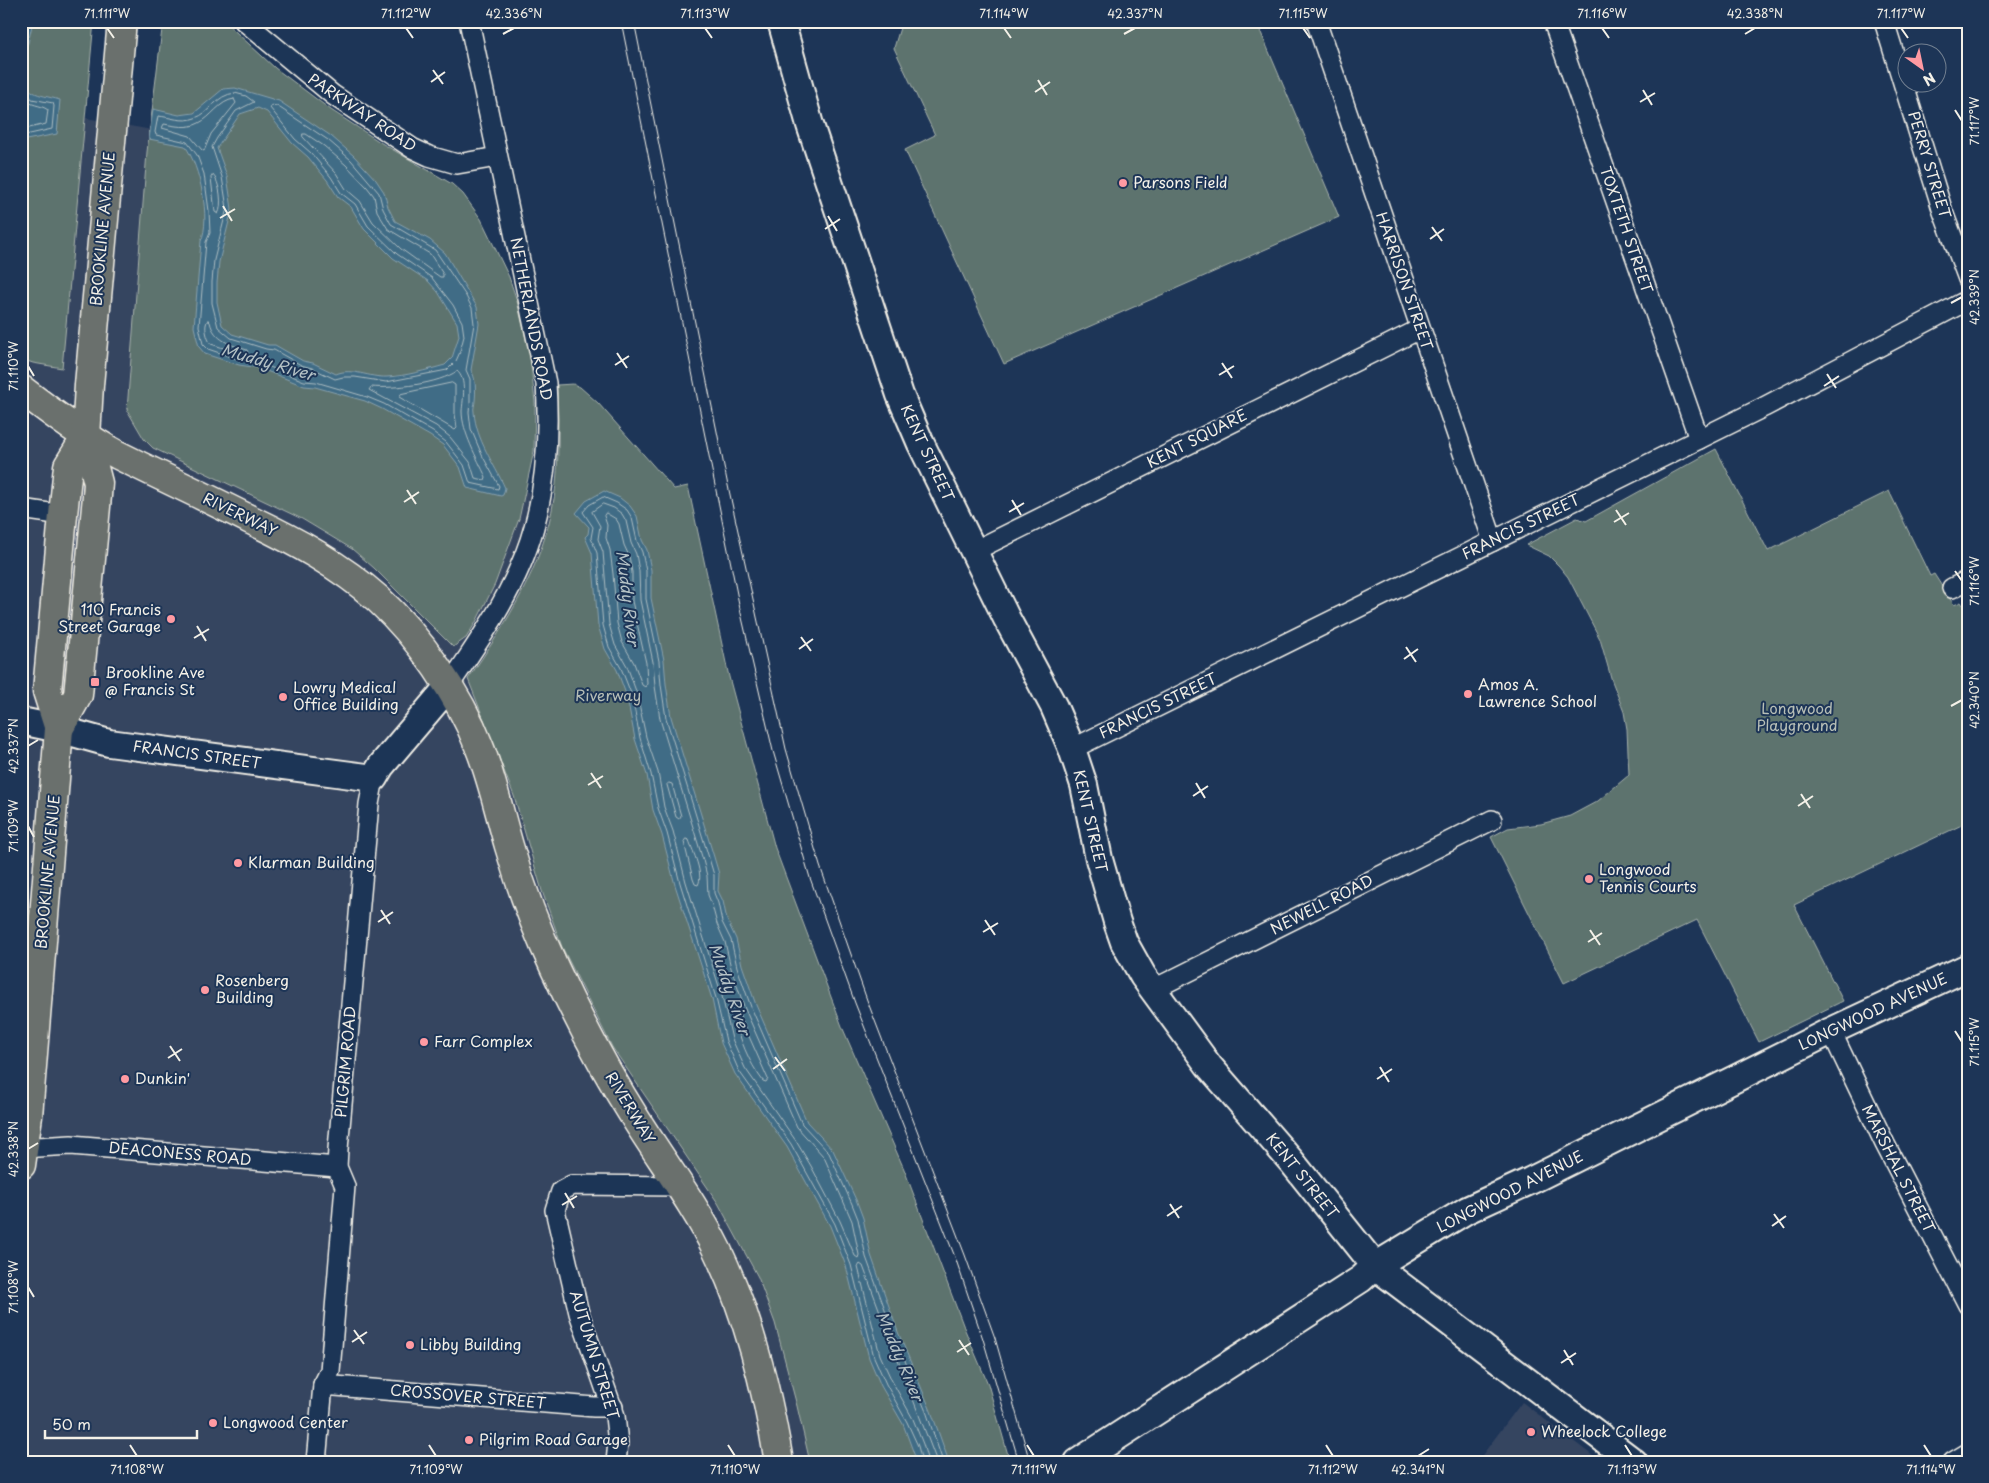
<svg xmlns="http://www.w3.org/2000/svg" width="1989" height="1483" font-family="'Playpen Sans',sans-serif">
	<style>
		.built { fill: #344461 }
		.green { fill: #5d736e; stroke: #a8b2ab }
		.water { fill: #406c86; stroke: #88a1ad; fill-rule: evenodd }
		.lines { fill: none; stroke-linecap: round; stroke-linejoin: round }
		.shore { stroke: #acbcc1; stroke-width: 1 }
		.street-casing { stroke: #f4f1e8; stroke-width: 22 }
		.secondary-casing { stroke: #f4f1e8; stroke-width: 30 }
		.highway-casing { stroke: #f4f1e8; stroke-width: 31 }
		.street { stroke: #1d3557; stroke-width: 19 }
		.secondary { stroke: #1d3557; stroke-width: 26 }
		.highway { stroke: #6b706d; stroke-width: 28 }
		.tram { stroke: #f4f1e8; stroke-width: 1 }
		.ticks { fill: none; stroke: #f4f1e8; stroke-width: 2 }
		.poi-dot { fill: #ff9aa2; stroke: #1d3557; stroke-width: 2 }
		.labels { text-anchor: middle; stroke-width: 4; stroke-linejoin: round; paint-order: stroke }
		.street-label { font-size: 15px; fill: #f4f1e8; stroke: #1d3557 }
		.poi-label { font-size: 15px; fill: #f4f1e8; stroke: #1d3557; text-anchor: start }
		.park-label { font-size: 15px; fill: #b8bfb7; stroke: #1d3557 }
		.water-label { font-size: 16px; font-style: italic; fill: #b5c2c6; stroke: #1d3557 }
		.neatline { fill: none; stroke: #f4f1e8; stroke-width: 2 }
		.ticks-label { font-size: 12px; text-anchor: middle; fill: #f4f1e8 }
	</style>
	<rect width="100%" height="100%" fill="#1d3557"/>
	<filter id="ink" filterUnits="userSpaceOnUse"><feTurbulence type="fractalNoise" baseFrequency=".02" numOctaves="2"/><feDisplacementMap in="SourceGraphic" scale="10" xChannelSelector="R" yChannelSelector="G"/><feConvolveMatrix kernelMatrix="1 2 1 2 8 2 1 2 1" color-interpolation-filters="sRGB"/></filter>
	<g filter="url(#ink)">
		<!-- built -->
		<g class="built">
			<polygon points="21,114 35,123 86,118 152,130 490,482 577,505 940,1462 21,1462"/>
			<polygon points="1522,1402 1601,1462 1477,1462"/>
		</g>
		<!-- green -->
		<g class="green">
			<polygon points="21,21 94,21 62,368 33,363 21,359"/>
			<polygon points="163,21 224,21 275,68 331,110 383,144 452,184 463,194 481,219 509,277 517,301 530,356 535,403 534,451 519,519 495,584 476,622 466,638 453,647 374,568 352,549 302,519 153,448 144,439 127,410 147,152"/>
			<polygon points="902,21 1256,21 1339,217 1004,364 905,150 935,135 894,48"/>
			<path d="M573 384 580 387 598 403 674 489 688 486 729 677 775 848 843 1029 904 1169 965 1330 988 1384 1010 1462H810L797 1406 775 1323 758 1277 718 1203 612 1047 562 947 542 891 514 796 468 679C506 624 543 567 554 499 560 461 558 423 557 385Z"/>
			<polygon points="1716,449 1768,551 1889,491 1930,576 1934,574 1954,605 1961,602 1968,613 1968,822 1794,905 1843,1001 1759,1042 1697,920 1564,983 1491,837 1508,828 1541,824 1570,816 1598,801 1629,775 1627,729 1624,712 1612,681 1600,639 1568,577 1559,566 1549,556 1526,545 1577,518 1586,521"/>
		</g>
		<!-- water -->
		<g class="water">
			<polygon points="21,21 33,21 28,43 21,58"/>
			<path d="M21 67C26 97 36 93 60 100L57 134 21 141Z"/>
			<path d="M235 88 279 101 331 136 354 156 376 180 384 192 388 207 395 221 430 240 445 253 477 307 479 324 471 370C476 378 476 391 475 401 475 404 473 408 474 412 476 440 494 463 505 488L503 495 501 496 467 488 460 467 443 445 430 436 382 409 365 401 315 387 304 386 259 368 239 365 205 354 199 347 194 327 201 241C211 219 200 166 185 146L149 139 153 109 179 115 194 113 223 89ZM258 108 267 112 292 143 308 157 327 180 338 197 351 207 364 229 393 258 428 281 438 292 457 323 459 336 452 358 445 365C427 370 406 376 387 377 369 378 352 367 336 374L313 363 303 361 275 345H268L232 334 222 325 217 302V283L219 262 232 209 227 176 217 148 240 114Z"/>
			<polygon points="604,491 620,498 630,506 637,516 642,540 647,550 651,570 651,598 664,660 666,684 671,717 714,857 719,874 718,891 723,901 727,920 736,939 742,965 756,1005 807,1122 833,1150 857,1202 863,1218 871,1255 898,1332 931,1411 949,1462 917,1462 903,1424 881,1386 869,1358 846,1266 830,1226 787,1147 735,1074 721,1043 712,999 675,885 662,835 653,810 647,775 635,739 627,697 617,670 605,649 598,625 592,553 585,537 588,534 589,527 576,513 586,501"/>
		</g>
		<g class="lines">
			<!-- shore -->
			<g class="shore">
				<polyline points="21,85 32,99 53,103 54,106 52,129 21,136"/>
				<path d="M235 93 246 96 254 102 236 111 217 138 212 147 222 177 227 208 214 260 212 282V303L218 327 231 338 266 349 274 350 301 365 312 368 335 379 343 377H355L386 382 447 370 456 361 460 352 464 336 462 322 453 305 432 278 397 254 368 226 355 204 341 193 331 177 311 153 295 139 270 108 271 105 277 106 328 140 351 160 379 193 383 209 391 224 435 250 466 296 472 308 474 324 466 370 470 379V401L469 412 471 429 482 455 499 486 498 489 470 483 464 465 446 442 433 432 384 404 367 397 316 382 304 381 260 363 240 360 208 349 203 344 199 326 206 242 210 233 209 211 204 174 197 155 187 142 156 135 155 132 158 116C171 117 182 123 195 118 211 113 215 95 235 93Z"/>
				<path d="M21 97C32 107 40 104 48 110L46 124 21 130"/>
				<path d="M234 99 236 103 211 134 204 151 202 150 190 136 162 128 164 124C175 126 188 129 199 123 212 117 219 101 234 99Z"/>
				<polygon points="303,134 306,134 324,146 346,165 367,187 374,196 377,211 388,229 430,254 443,274 443,277 440,277 401,249 373,222 360,201 346,189 336,173 303,137"/>
				<path d="M213 175C220 181 223 207 218 214L215 212 211 178Z"/>
				<path d="M208 320 210 322C214 340 231 345 247 350L248 353 242 354 211 344C207 339 203 325 208 320Z"/>
				<path d="M457 371C467 379 463 399 462 411 462 432 477 458 486 477L485 480 475 478 470 462 450 437 436 426 369 390 371 387C394 389 439 384 457 371Z"/>
				<polygon points="452,383 455,385 455,414 457,428 455,430 399,397 401,394"/>
				<polygon points="603,504 614,508 622,514 626,521 631,543 636,554 639,571 640,600 653,662 655,686 660,719 703,860 707,876 708,895 712,905 717,924 725,942 731,968 745,1009 797,1127 824,1157 852,1221 859,1255 858,1258 855,1256 840,1221 811,1166 796,1141 745,1068 732,1039 722,996 686,882 673,831 664,807 658,772 646,737 637,694 627,666 615,645 609,624 603,552 598,539 600,526 592,512"/>
				<polygon points="606,513 616,519 619,524 624,545 629,556 632,572 632,601 646,663 647,684 645,687 642,685 634,663 622,642 617,623 613,574 610,550 606,538 607,525 604,516"/>
				<polygon points="669,783 672,784 681,816 679,819 676,817 667,785"/>
				<path d="M686 839 689 840C693 852 704 874 698 885L695 884 693 879 684 842Z"/>
				<path d="M736 1013 739 1014 768 1079 766 1082 763 1081C748 1061 740 1040 734 1015Z"/>
				<polyline points="922,1462 918,1446 907,1422 886,1384 874,1357 851,1265 835,1224 791,1144 739,1071 726,1041 716,998 680,883 667,833 658,808 651,774 640,738 632,696 621,668 609,647 603,625 597,553 591,538 593,527 583,512 589,505 603,497 617,503 627,510 632,518 637,541 642,552 646,571 646,599 659,661 661,685 666,718 709,858 714,875 714,893 718,903 722,922 731,940 737,967 751,1007 802,1124 829,1153 852,1204 858,1219 866,1257 894,1334 927,1414 943,1462"/>
				<path d="M928 1462 923 1444 913 1419 892 1381 880 1355 858 1267 860 1264 863 1266C887 1331 912 1397 937 1462"/>
			</g>
			<!-- street casing -->
			<g class="street-casing">
				<g id="street">
					<polyline points="244,21 333,95 412,148 429,156 457,164 497,157"/>
					<polyline points="1316,21 1493,541"/>
					<polyline points="1553,21 1699,439"/>
					<polyline points="1884,21 1943,212 1968,279"/>
					<polyline points="21,509 63,515"/>
					<polyline points="974,551 1420,329"/>
					<polyline points="1952,588 1968,580"/>
					<path d="M448 687C482 637 518 586 534 527 547 480 549 432 546 383L469 21"/>
					<polyline points="1072,749 1764,407 1968,300"/>
					<polyline points="1152,990 1492,820"/>
					<polyline points="1831,1031 1885,1144 1968,1305"/>
					<polyline points="21,1148 71,1145 337,1167"/>
					<polyline points="323,1385 594,1407 613,1407"/>
					<polyline points="316,1462 323,1385 330,1371 345,1186 337,1167 338,1149 369,804 374,778"/>
					<polyline points="616,1462 618,1443 615,1416 579,1313 555,1210 561,1191 572,1185 679,1186"/>
					<polyline points="1953,1462 1968,1453"/>
				</g>
			</g>
			<!-- secondary casing -->
			<g class="secondary-casing">
				<g id="secondary">
					<polyline points="781,21 810,125 900,395 921,444 1007,619 1054,707 1072,749 1084,785 1099,859 1117,922 1124,942 1143,976 1209,1066 1292,1162 1375,1266 1634,1462"/>
					<polyline points="21,721 59,729 109,743 374,778 381,766 448,687"/>
					<polyline points="1078,1462 1361,1279 1375,1266 1467,1210 1530,1181 1831,1031 1968,967"/>
				</g>
			</g>
			<!-- highway casing -->
			<g class="highway-casing">
				<g id="highway">
					<path d="M21 389C52 413 84 437 118 455 162 477 206 497 249 519 295 541 340 565 378 599 419 637 459 694 479 746 492 778 499 812 509 846 521 888 536 929 555 969 579 1021 606 1072 637 1121 664 1164 695 1205 717 1250 749 1316 767 1389 779 1462"/>
					<polyline points="59,729 78,695 97,496 98,483 86,437 89,385 122,21"/>
					<polyline points="21,1165 28,1116 59,729 47,691 63,515 68,466 86,437"/>
				</g>
			</g>
			<!-- street -->
			<use href="#street" class="street"/>
			<!-- secondary -->
			<use href="#secondary" class="secondary"/>
			<!-- highway -->
			<use href="#highway" class="highway"/>
			<!-- tram -->
			<g class="tram">
				<polyline points="621,21 740,609 773,751 810,878 855,1003 955,1257 983,1339 1019,1462"/>
				<polyline points="634,21 727,481 786,749 820,866 867,1000 965,1255 995,1338 1030,1462"/>
			</g>
		</g>
	</g>
	<!-- ticks -->
	<path class="ticks" d="M107 28 114 38M406 28 413 38M705 28 712 38M1004 28 1011 38M1303 28 1310 38M1602 28 1609 38M1901 28 1908 38M503 34 514 28M1124 34 1135 28M1745 34 1755 28M433 70 443 84M1038 80 1047 95M431 82 445 72M1643 90 1652 105M1035 92 1050 82M1640 102 1655 93M1955 110 1962 121M223 206 232 221M828 216 837 231M220 218 235 209M1432 227 1442 241M825 229 840 219M1430 239 1444 229M1951 303 1962 297M617 353 627 368M1222 363 1232 378M615 365 629 356M28 366 34 376M1827 374 1836 388M1219 375 1234 366M1824 386 1839 376M407 490 416 504M1012 500 1021 515M404 502 419 492M1616 510 1626 525M1009 512 1024 503M1614 522 1629 513M1955 571 1962 581M197 626 206 641M801 637 811 651M194 638 209 629M1406 647 1416 662M799 649 813 639M1404 659 1418 649M1951 706 1962 700M28 746 38 740M591 773 601 788M1196 783 1205 798M588 785 603 776M1801 794 1810 808M1193 796 1208 786M1798 806 1813 796M28 826 34 837M381 910 390 924M985 920 995 935M378 922 393 912M1590 930 1600 945M983 932 998 923M1588 942 1602 933M1955 1031 1962 1042M170 1046 180 1061M775 1057 785 1071M168 1058 182 1049M1380 1067 1389 1082M773 1069 787 1059M1377 1079 1392 1069M28 1149 38 1143M565 1193 574 1208M1170 1204 1179 1218M562 1205 577 1196M1774 1214 1784 1228M1167 1216 1182 1206M1772 1226 1786 1216M28 1287 34 1297M354 1330 364 1344M959 1340 969 1355M352 1342 367 1332M1564 1350 1573 1365M957 1352 971 1343M1561 1363 1576 1353M130 1445 137 1456M429 1445 436 1456M728 1445 735 1456M1027 1445 1034 1456M1326 1445 1333 1456M1625 1445 1632 1456M1924 1445 1931 1456M1418 1456 1429 1449"/>
	<!-- markers -->
	<g class="poi-dot">
		<circle cx="1123" cy="183" r="5"/>
		<circle cx="171" cy="619" r="5"/>
		<rect x="90" y="677" width="10" height="10" rx="2.5"/>
		<circle cx="1468" cy="694" r="5"/>
		<circle cx="283" cy="697" r="5"/>
		<circle cx="238" cy="863" r="5"/>
		<circle cx="1589" cy="879" r="5"/>
		<circle cx="205" cy="990" r="5"/>
		<circle cx="424" cy="1042" r="5"/>
		<circle cx="125" cy="1079" r="5"/>
		<circle cx="410" cy="1345" r="5"/>
		<circle cx="213" cy="1423" r="5"/>
		<circle cx="1531" cy="1432" r="5"/>
		<circle cx="469" cy="1440" r="5"/>
	</g>
	<g class="labels">
		<!-- street labels -->
		<g class="street-label">
			<text transform="translate(362 113) rotate(34)" y="5">PARKWAY ROAD</text>
			<text transform="translate(1929 165) rotate(73)" y="5">PERRY STREET</text>
			<text transform="translate(103 229) rotate(-85)" y="5">BROOKLINE AVENUE</text>
			<text transform="translate(1626 230) rotate(71)" y="5">TOXTETH STREET</text>
			<text transform="translate(1404 281) rotate(71)" y="5">HARRISON STREET</text>
			<text transform="translate(531 319) rotate(79)" y="5">NETHERLANDS ROAD</text>
			<text transform="translate(1197 439) rotate(-27)" y="5">KENT SQUARE</text>
			<text transform="translate(927 453) rotate(65)" y="5">KENT STREET</text>
			<text transform="translate(240 515) rotate(26)" y="5">RIVERWAY</text>
			<text transform="translate(1521 527) rotate(-26)" y="5">FRANCIS STREET</text>
			<text transform="translate(1158 706) rotate(-26)" y="5">FRANCIS STREET</text>
			<text transform="translate(197 755) rotate(8)" y="5">FRANCIS STREET</text>
			<text transform="translate(1090 821) rotate(77)" y="5">KENT STREET</text>
			<text transform="translate(48 872) rotate(-85)" y="5">BROOKLINE AVENUE</text>
			<text transform="translate(1322 905) rotate(-27)" y="5">NEWELL ROAD</text>
			<text transform="translate(1873 1012) rotate(-25)" y="5">LONGWOOD AVENUE</text>
			<text transform="translate(346 1062) rotate(-85)" y="5">PILGRIM ROAD</text>
			<text transform="translate(630 1108) rotate(59)" y="5">RIVERWAY</text>
			<text transform="translate(180 1154) rotate(5)" y="5">DEACONESS ROAD</text>
			<text transform="translate(1898 1169) rotate(63)" y="5">MARSHAL STREET</text>
			<text transform="translate(1302 1176) rotate(51)" y="5">KENT STREET</text>
			<text transform="translate(1510 1192) rotate(-27)" y="5">LONGWOOD AVENUE</text>
			<text transform="translate(594 1355) rotate(73)" y="5">AUTUMN STREET</text>
			<text transform="translate(468 1397) rotate(5)" y="5">CROSSOVER STREET</text>
		</g>
		<!-- poi labels -->
		<g class="poi-label">
			<text x="1133" y="188">Parsons Field</text>
			<text x="161" y="615" text-anchor="end">110 Francis<tspan x="161" dy="17">Street Garage</tspan></text>
			<text x="105" y="678">Brookline Ave<tspan x="105" dy="17">@ Francis St</tspan></text>
			<text x="1478" y="690">Amos A.<tspan x="1478" dy="17">Lawrence School</tspan></text>
			<text x="293" y="693">Lowry Medical<tspan x="293" dy="17">Office Building</tspan></text>
			<text x="248" y="868">Klarman Building</text>
			<text x="1599" y="875">Longwood<tspan x="1599" dy="17">Tennis Courts</tspan></text>
			<text x="215" y="986">Rosenberg<tspan x="215" dy="17">Building</tspan></text>
			<text x="434" y="1047">Farr Complex</text>
			<text x="135" y="1084">Dunkin'</text>
			<text x="420" y="1350">Libby Building</text>
			<text x="223" y="1428">Longwood Center</text>
			<text x="1541" y="1437">Wheelock College</text>
			<text x="479" y="1445">Pilgrim Road Garage</text>
		</g>
		<!-- park labels -->
		<g class="park-label">
			<text x="608" y="701">Riverway</text>
			<text x="1797" y="714">Longwood<tspan x="1797" dy="17">Playground</tspan></text>
		</g>
		<!-- water labels -->
		<g class="water-label">
			<text transform="translate(268 362) rotate(16)" y="6">Muddy River</text>
			<text transform="translate(628 598) rotate(83)" y="6">Muddy River</text>
			<text transform="translate(730 989) rotate(71)" y="6">Muddy River</text>
			<text transform="translate(900 1356) rotate(67)" y="6">Muddy River</text>
		</g>
	</g>
	<!-- margin -->
	<rect width="1989" height="1483" fill="none" stroke="#1d3557" stroke-width="55"/>
	<!-- north arrow -->
	<g transform="translate(1922 68) rotate(147)"><circle r="24" fill="#1d3557" stroke="#738091"/>
	<path d="M0-4L9 19L0 12L-9 19Z" fill="#ff9aa2"/>
	<text y="-8" font-size="14" font-weight="bold" text-anchor="middle" fill="#f4f1e8">N</text>
	</g>
	<!-- scale -->
	<path d="M45 1430v8h152v-8" fill="none" stroke="#f4f1e8" stroke-width="2.5"/>
	<text x="52" y="1430" font-size="15" fill="#f4f1e8" stroke="#1d3557" stroke-width="4" paint-order="stroke">50 m</text>
	<rect x="28" y="28" width="1934" height="1428" class="neatline"/>
	<g class="ticks-label">
		<text x="107" y="18">71.111°W</text>
		<text x="406" y="18">71.112°W</text>
		<text x="514" y="18">42.336°N</text>
		<text x="705" y="18">71.113°W</text>
		<text x="1004" y="18">71.114°W</text>
		<text x="1135" y="18">42.337°N</text>
		<text x="1303" y="18">71.115°W</text>
		<text x="1602" y="18">71.116°W</text>
		<text x="1755" y="18">42.338°N</text>
		<text x="1901" y="18">71.117°W</text>
		<text transform="translate(1975 121) rotate(-90)" y="4">71.117°W</text>
		<text transform="translate(1975 297) rotate(-90)" y="4">42.339°N</text>
		<text transform="translate(14 366) rotate(-90)" y="4">71.110°W</text>
		<text transform="translate(1975 581) rotate(-90)" y="4">71.116°W</text>
		<text transform="translate(1975 700) rotate(-90)" y="4">42.340°N</text>
		<text transform="translate(14 746) rotate(-90)" y="4">42.337°N</text>
		<text transform="translate(14 826) rotate(-90)" y="4">71.109°W</text>
		<text transform="translate(1975 1042) rotate(-90)" y="4">71.115°W</text>
		<text transform="translate(14 1149) rotate(-90)" y="4">42.338°N</text>
		<text transform="translate(14 1287) rotate(-90)" y="4">71.108°W</text>
		<text x="137" y="1474">71.108°W</text>
		<text x="436" y="1474">71.109°W</text>
		<text x="735" y="1474">71.110°W</text>
		<text x="1034" y="1474">71.111°W</text>
		<text x="1333" y="1474">71.112°W</text>
		<text x="1418" y="1474">42.341°N</text>
		<text x="1632" y="1474">71.113°W</text>
		<text x="1931" y="1474">71.114°W</text>
	</g>
</svg>
